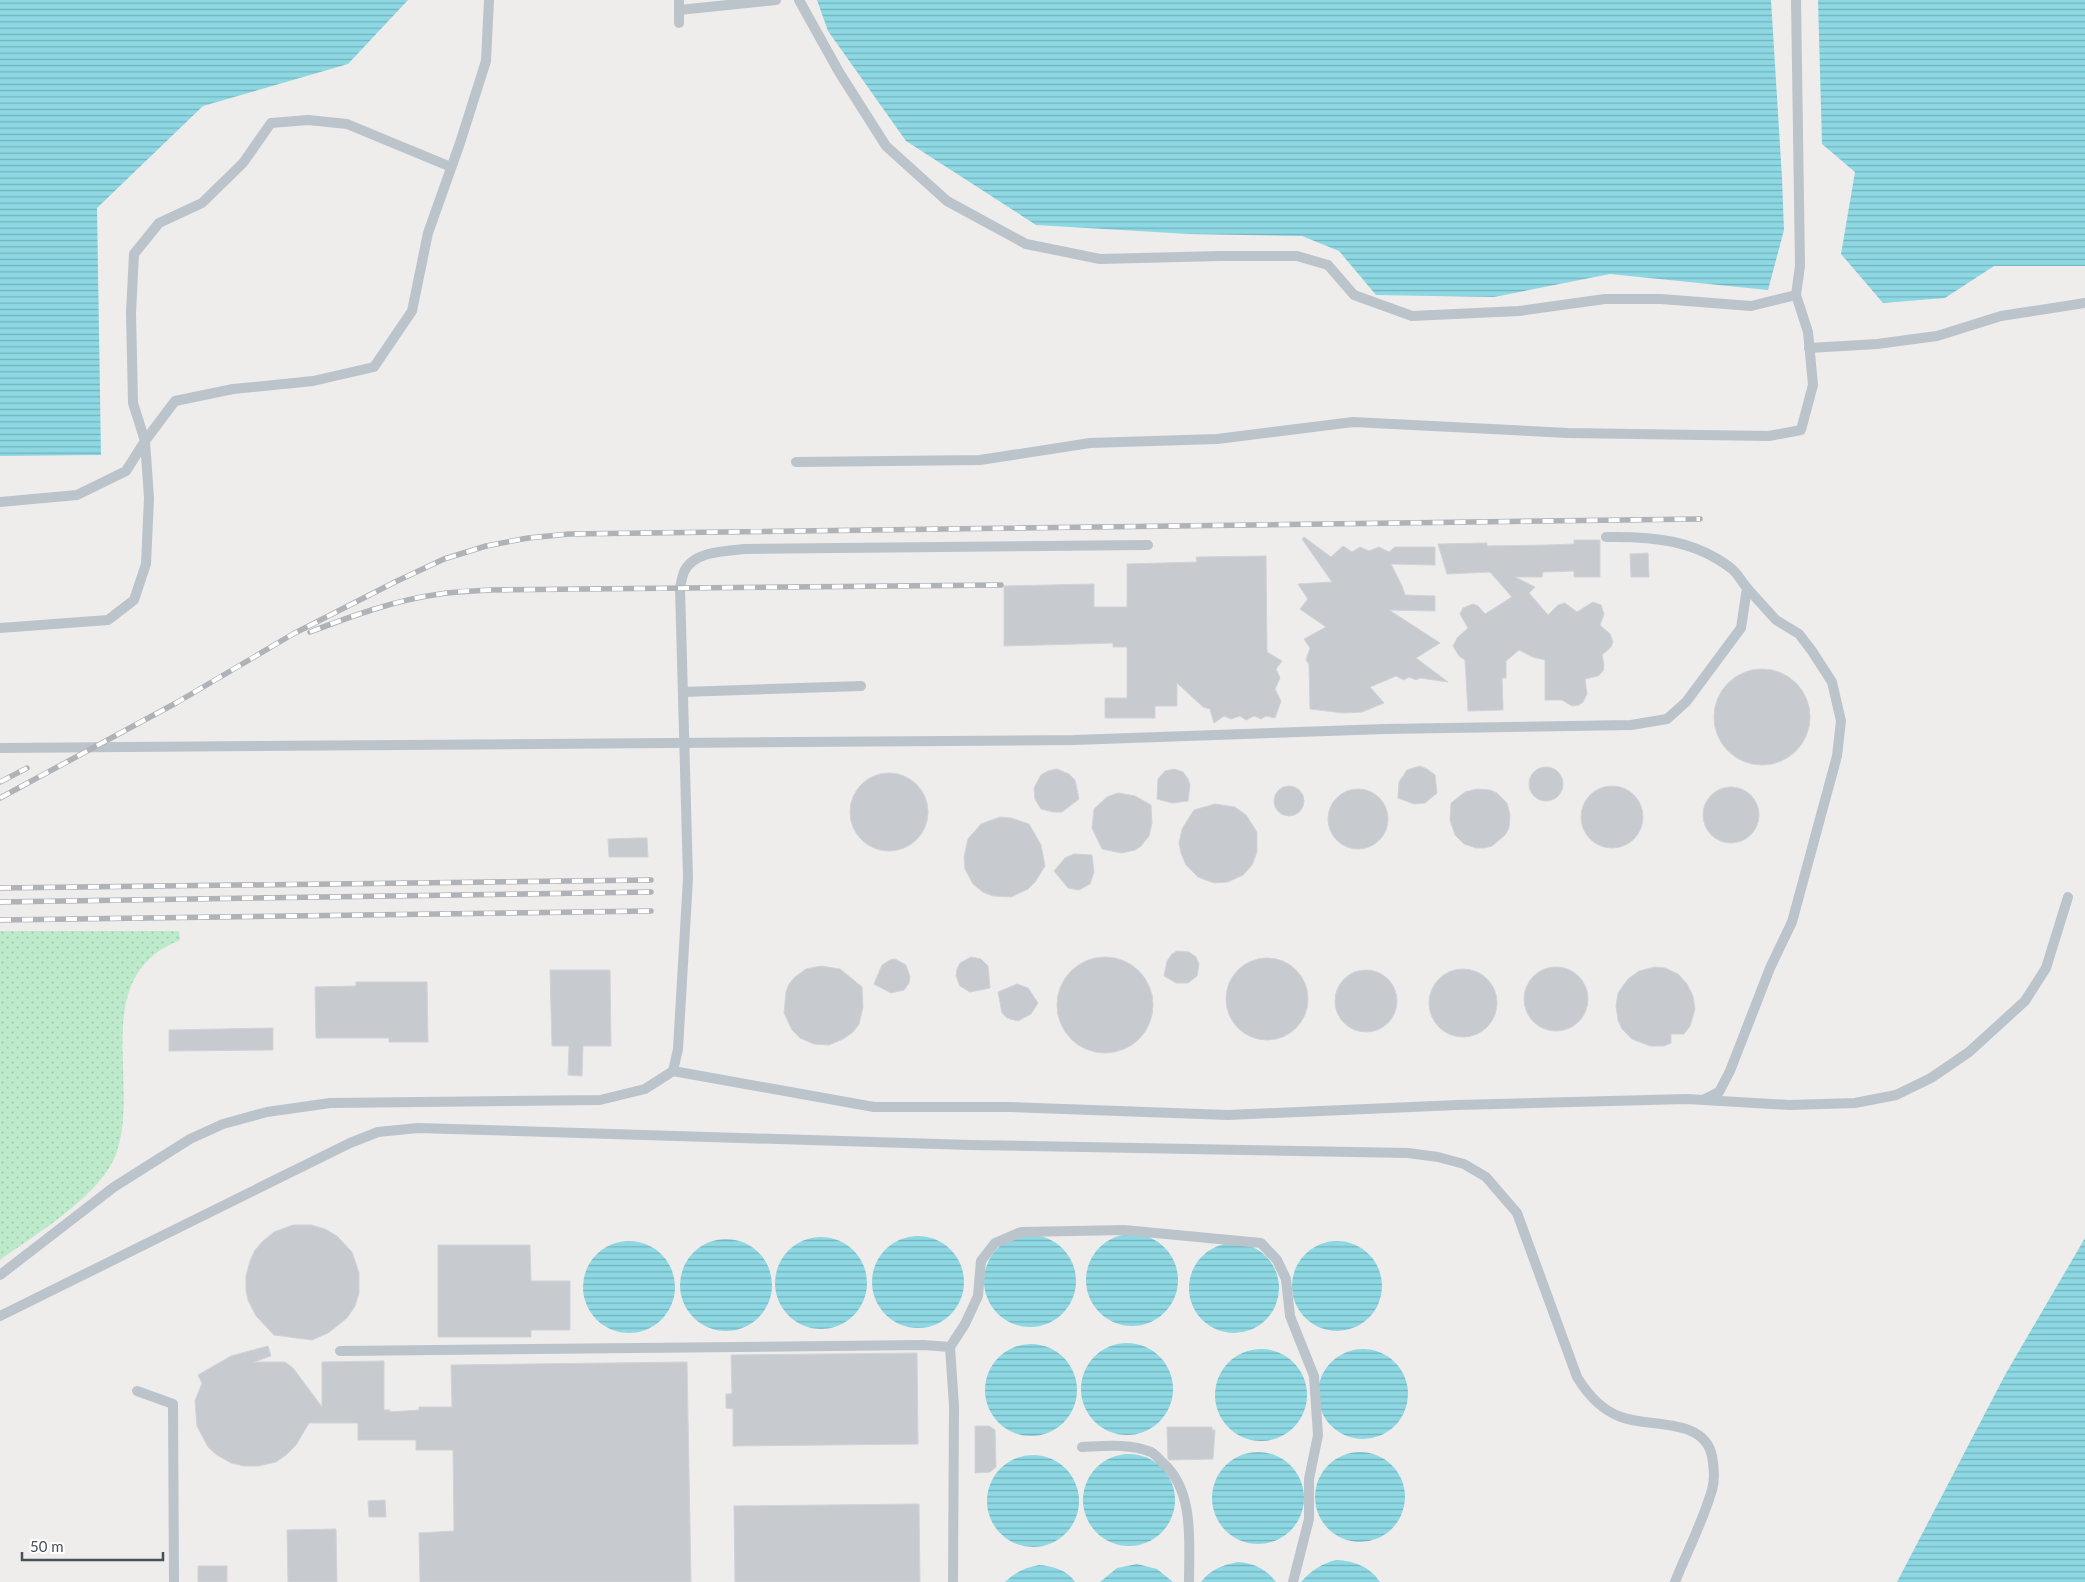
<svg xmlns="http://www.w3.org/2000/svg" width="2085" height="1582" font-family="Lato,sans-serif">
	<style>
		.grass { fill: url(#grass-dots) }
		.water { fill: url(#water-rules) }
		.building { fill: #c7cacf; stroke: #d0d3d7 }
		.lines { fill: none; stroke-linecap: round; stroke-linejoin: round }
		.service { stroke: #bbc4ca; stroke-width: 10 }
		.rail-casing { stroke: #afb2b6; stroke-width: 5.5 }
		.rail { stroke: #fff; stroke-width: 4; stroke-dasharray: 11; stroke-linecap: butt }
	</style>
	<defs>
		<pattern id="grass-dots" width="8" height="8" patternUnits="userSpaceOnUse" patternTransform="scale(1.25)"><rect width="8" height="8" fill="#bdeacb"/><path d="M2 2h.1M6 6h.1" fill="none" stroke="#a4cab0" stroke-width="1.8" stroke-linecap="round"/></pattern>
		<pattern id="water-rules" width="6" height="5" patternUnits="userSpaceOnUse" patternTransform="scale(1.25)"><rect width="6" height="5" fill="#8dd8e3"/><path d="M0 2.5h6" fill="none" stroke="#75b2bb"/></pattern>
	</defs>
	<rect width="100%" height="100%" fill="#efecec"/>
	<!-- grass -->
	<path class="grass" d="M0 931H179L180 940C83 979 146 1091 113 1161 95 1198 34 1236 0 1260Z"/>
	<!-- water -->
	<g class="water">
		<polygon points="0,0 408,0 348,64 203,106 97,208 101,455 0,456"/>
		<polygon points="817,0 1771,0 1782,178 1784,230 1768,290 1610,274 1494,297 1376,295 1339,251 1302,236 1189,234 1036,225 906,141 828,31"/>
		<polygon points="1818,0 2085,0 2085,266 1994,266 1945,298 1883,303 1841,254 1855,172 1822,144"/>
		<circle cx="1132" cy="1280" r="46"/>
		<circle cx="1030" cy="1281" r="46"/>
		<circle cx="918" cy="1282" r="46"/>
		<circle cx="821" cy="1283" r="46"/>
		<polygon points="2085,1238 2085,1582 1897,1582 2005,1375"/>
		<circle cx="726" cy="1285" r="46"/>
		<circle cx="1337" cy="1286" r="45"/>
		<circle cx="629" cy="1287" r="46"/>
		<circle cx="1234" cy="1288" r="45"/>
		<circle cx="1127" cy="1389" r="46"/>
		<circle cx="1031" cy="1390" r="46"/>
		<circle cx="1363" cy="1394" r="45"/>
		<circle cx="1261" cy="1395" r="46"/>
		<circle cx="1360" cy="1497" r="45"/>
		<circle cx="1258" cy="1498" r="46"/>
		<circle cx="1129" cy="1500" r="46"/>
		<circle cx="1033" cy="1501" r="46"/>
		<path d="M1336 1560C1354 1561 1369 1566 1380 1582H1301C1312 1570 1321 1564 1336 1560Z"/>
		<path d="M1238 1562C1254 1563 1266 1569 1276 1582H1201C1211 1569 1223 1565 1238 1562Z"/>
		<polygon points="1137,1564 1157,1569 1173,1582 1100,1582 1117,1568"/>
		<path d="M1039 1565C1053 1566 1067 1570 1075 1582H1005C1015 1572 1025 1568 1039 1565Z"/>
	</g>
	<!-- building -->
	<g class="building">
		<polygon points="1304,537 1331,557 1343,546 1352,552 1360,547 1369,551 1379,547 1389,552 1395,547 1435,547 1435,565 1391,564 1402,586 1405,595 1435,596 1435,611 1389,610 1440,643 1416,658 1448,682 1420,678 1416,680 1409,677 1404,680 1396,676 1370,687 1384,703 1362,712 1343,713 1310,709 1309,664 1306,660 1310,648 1304,639 1326,627 1300,609 1308,599 1298,584 1332,582 1302,539"/>
		<polygon points="1574,540 1600,540 1600,577 1574,577 1574,571 1543,572 1542,577 1515,577 1535,587 1529,593 1548,615 1558,605 1565,603 1577,612 1593,602 1601,605 1604,614 1600,625 1610,634 1613,642 1611,647 1602,655 1604,665 1603,671 1598,676 1585,679 1587,694 1583,702 1579,705 1572,706 1562,700 1545,700 1545,660 1533,657 1519,650 1506,661 1506,678 1502,678 1503,710 1468,711 1465,660 1459,656 1453,646 1457,638 1468,628 1460,614 1463,608 1473,604 1478,606 1485,614 1512,597 1490,572 1447,574 1438,544 1487,543 1487,546 1547,545 1574,544"/>
		<polygon points="1648,553 1649,577 1631,577 1630,554"/>
		<polygon points="1266,556 1267,652 1282,661 1276,669 1280,678 1275,689 1281,701 1275,718 1266,716 1261,719 1254,716 1246,720 1240,716 1231,719 1224,716 1214,723 1210,709 1203,707 1177,683 1177,706 1155,706 1155,718 1105,718 1105,698 1127,698 1127,647 1113,647 1113,643 1004,646 1004,586 1094,584 1094,607 1127,607 1127,564 1197,562 1196,557"/>
		<circle cx="1762" cy="717" r="48"/>
		<polygon points="1420,766 1427,769 1435,775 1437,793 1425,803 1414,804 1398,798 1399,782 1407,770"/>
		<circle cx="1546" cy="784" r="17"/>
		<polygon points="1057,769 1069,774 1075,780 1079,799 1062,812 1053,812 1041,809 1035,799 1034,788 1041,775 1048,771"/>
		<polygon points="1174,769 1183,772 1188,779 1190,785 1188,801 1172,803 1157,799 1158,779 1165,771"/>
		<circle cx="889" cy="812" r="39"/>
		<circle cx="1289" cy="801" r="15"/>
		<circle cx="1612" cy="817" r="31"/>
		<circle cx="1731" cy="815" r="28"/>
		<polygon points="1477,789 1490,790 1497,793 1507,803 1510,815 1509,828 1505,835 1492,846 1484,848 1476,848 1464,844 1455,835 1450,820 1451,803 1465,792"/>
		<circle cx="1358" cy="819" r="30"/>
		<polygon points="1118,793 1135,796 1151,805 1152,823 1149,836 1141,846 1135,850 1122,853 1102,849 1092,828 1094,809 1107,797"/>
		<polygon points="1215,804 1235,807 1246,815 1257,832 1257,852 1252,865 1243,875 1228,882 1214,883 1198,877 1186,865 1181,853 1179,843 1182,829 1194,810"/>
		<polygon points="1000,817 1011,818 1029,824 1041,845 1045,866 1035,882 1028,889 1011,897 993,896 983,892 973,884 965,869 964,857 968,839 981,824"/>
		<polygon points="638,838 647,838 648,857 609,857 608,839"/>
		<polygon points="1074,854 1092,855 1094,872 1090,884 1079,890 1068,888 1054,871 1065,858"/>
		<polygon points="1177,951 1189,952 1196,957 1199,964 1197,976 1188,983 1176,983 1164,976 1167,961 1172,954"/>
		<circle cx="1105" cy="1005" r="48"/>
		<polygon points="971,957 981,959 988,966 990,988 970,992 960,986 956,976 957,969 960,963"/>
		<circle cx="1267" cy="999" r="41"/>
		<polygon points="895,959 906,965 910,977 909,983 904,990 891,993 874,984 882,965 890,960"/>
		<polygon points="821,966 840,969 862,987 863,1007 859,1024 853,1032 843,1039 829,1045 814,1044 800,1038 792,1030 784,1013 786,992 789,984 795,977 806,969"/>
		<polygon points="1655,967 1665,968 1678,974 1687,984 1693,996 1695,1009 1690,1026 1684,1034 1671,1034 1671,1043 1664,1046 1650,1046 1632,1039 1622,1029 1618,1020 1616,1006 1618,993 1628,979 1639,971"/>
		<circle cx="1556" cy="999" r="32"/>
		<circle cx="1463" cy="1003" r="34"/>
		<circle cx="1366" cy="1001" r="31"/>
		<polygon points="550,970 610,970 611,1046 583,1046 582,1076 568,1075 569,1046 552,1046"/>
		<polygon points="356,982 427,982 428,1042 389,1042 389,1038 316,1038 315,987 356,986"/>
		<polygon points="1017,984 1028,988 1038,1003 1031,1014 1018,1021 1007,1018 1002,1013 998,992"/>
		<polygon points="273,1028 273,1050 169,1051 169,1030"/>
		<polygon points="293,1225 311,1225 325,1229 337,1236 352,1252 359,1273 359,1293 355,1306 347,1318 328,1333 312,1340 274,1335 256,1316 248,1300 246,1290 246,1276 250,1261 255,1250 262,1242 274,1232"/>
		<polygon points="438,1245 530,1245 531,1281 570,1281 570,1330 531,1330 531,1337 438,1337"/>
		<polygon points="268,1346 271,1356 254,1362 285,1362 293,1368 322,1407 322,1362 384,1361 384,1410 390,1410 390,1412 419,1410 419,1407 452,1407 451,1365 687,1362 691,1582 420,1582 419,1533 454,1531 453,1450 416,1450 416,1440 358,1440 358,1423 309,1423 296,1445 286,1455 276,1462 258,1466 244,1466 231,1463 217,1455 208,1447 197,1426 195,1401 202,1383 198,1375 231,1356"/>
		<polygon points="917,1353 918,1444 733,1446 733,1409 726,1408 726,1394 732,1394 731,1355"/>
		<polygon points="975,1426 989,1426 995,1430 996,1467 990,1472 975,1473"/>
		<polygon points="1167,1427 1212,1427 1212,1430 1215,1430 1213,1459 1169,1460 1168,1458"/>
		<polygon points="385,1500 386,1517 369,1517 368,1501"/>
		<polygon points="919,1504 920,1582 735,1582 734,1506"/>
		<polygon points="336,1529 337,1582 288,1582 287,1530"/>
		<rect x="198" y="1566" width="29" height="16"/>
	</g>
	<g class="lines">
		<!-- service -->
		<g class="service">
			<polyline points="679,0 679,23"/>
			<polyline points="799,0 839,72 886,146 947,201 1026,244 1100,259 1221,256 1297,256 1328,265 1354,295 1412,316 1519,311 1605,299 1661,299 1751,306 1796,295 1800,266 1796,0"/>
			<polyline points="679,10 776,0"/>
			<polyline points="1809,348 1877,344 1937,336 2001,316 2085,303"/>
			<polyline points="796,462 980,460 1090,443 1217,439 1353,422 1568,433 1769,436 1801,430 1813,385 1808,332 1796,295"/>
			<polyline points="0,502 77,495 126,471 145,441 133,403 131,313 134,254 159,223 202,203 243,163 271,123 308,120 347,124 451,167"/>
			<polyline points="0,628 108,620 134,600 146,564 149,498 145,441 175,401 233,389 313,381 374,367 412,311 428,233 460,143 486,61 489,0"/>
			<polyline points="683,692 861,686"/>
			<path d="M0 748 1074 740 1385 729 1631 725 1667 719 1686 702 1741 628 1747 588C1742 582 1738 574 1732 569 1695 540 1652 536 1606 537"/>
			<polyline points="673,1071 874,1107 1010,1107 1228,1115 1457,1105 1687,1099 1789,1105 1855,1103 1896,1095 1931,1078 1969,1052 2025,1001 2046,968 2068,897"/>
			<polyline points="1705,1099 1719,1092 1730,1071 1770,968 1792,922 1837,756 1841,721 1832,682 1812,651 1799,634 1776,620 1747,588"/>
			<path d="M0 1275 114 1187 190 1139 223 1124 267 1112 330 1103 600 1100 645 1089 673 1071 678 1049 688 878 680 588C681 583 682 577 684 572 693 551 726 551 745 549L1148 545"/>
			<path d="M0 1316 350 1143 378 1132 418 1128 971 1145 1408 1153 1438 1157 1464 1164 1486 1177 1517 1213 1577 1377C1588 1395 1601 1410 1621 1417 1650 1428 1704 1417 1712 1456 1714 1467 1715 1480 1712 1490 1703 1521 1687 1552 1675 1582"/>
			<polyline points="340,1351 923,1345 950,1347"/>
			<polyline points="137,1391 173,1404 174,1582"/>
			<path d="M1082 1447C1104 1446 1129 1443 1151 1452 1155 1454 1159 1459 1162 1462 1195 1490 1189 1543 1189 1582"/>
			<polyline points="953,1582 954,1406 950,1347 965,1324 978,1296 981,1261 995,1243 1021,1232 1124,1230 1261,1243 1277,1260 1286,1279 1290,1316 1314,1376 1318,1435 1309,1479 1309,1519 1293,1582"/>
		</g>
		<!-- rail casing -->
		<g class="rail-casing">
			<g id="rail">
				<path d="M310 632C352 616 395 600 440 594 456 591 474 591 490 590L1001 585"/>
				<polyline points="0,782 27,768"/>
				<polyline points="0,798 176,703 293,634 395,582 444,559 486,546 528,538 569,534 1700,519"/>
				<polyline points="0,888 651,880"/>
				<polyline points="0,902 651,892"/>
				<polyline points="0,920 651,911"/>
			</g>
		</g>
		<!-- rail -->
		<use href="#rail" class="rail"/>
	</g>
	<!-- scale -->
	<path d="M22 1552v8h141v-8" fill="none" stroke="#465158" stroke-width="2.5"/>
	<text x="30" y="1552" font-size="15" fill="#465158" stroke="#ffffff" stroke-width="4" paint-order="stroke">50 m</text>
</svg>
